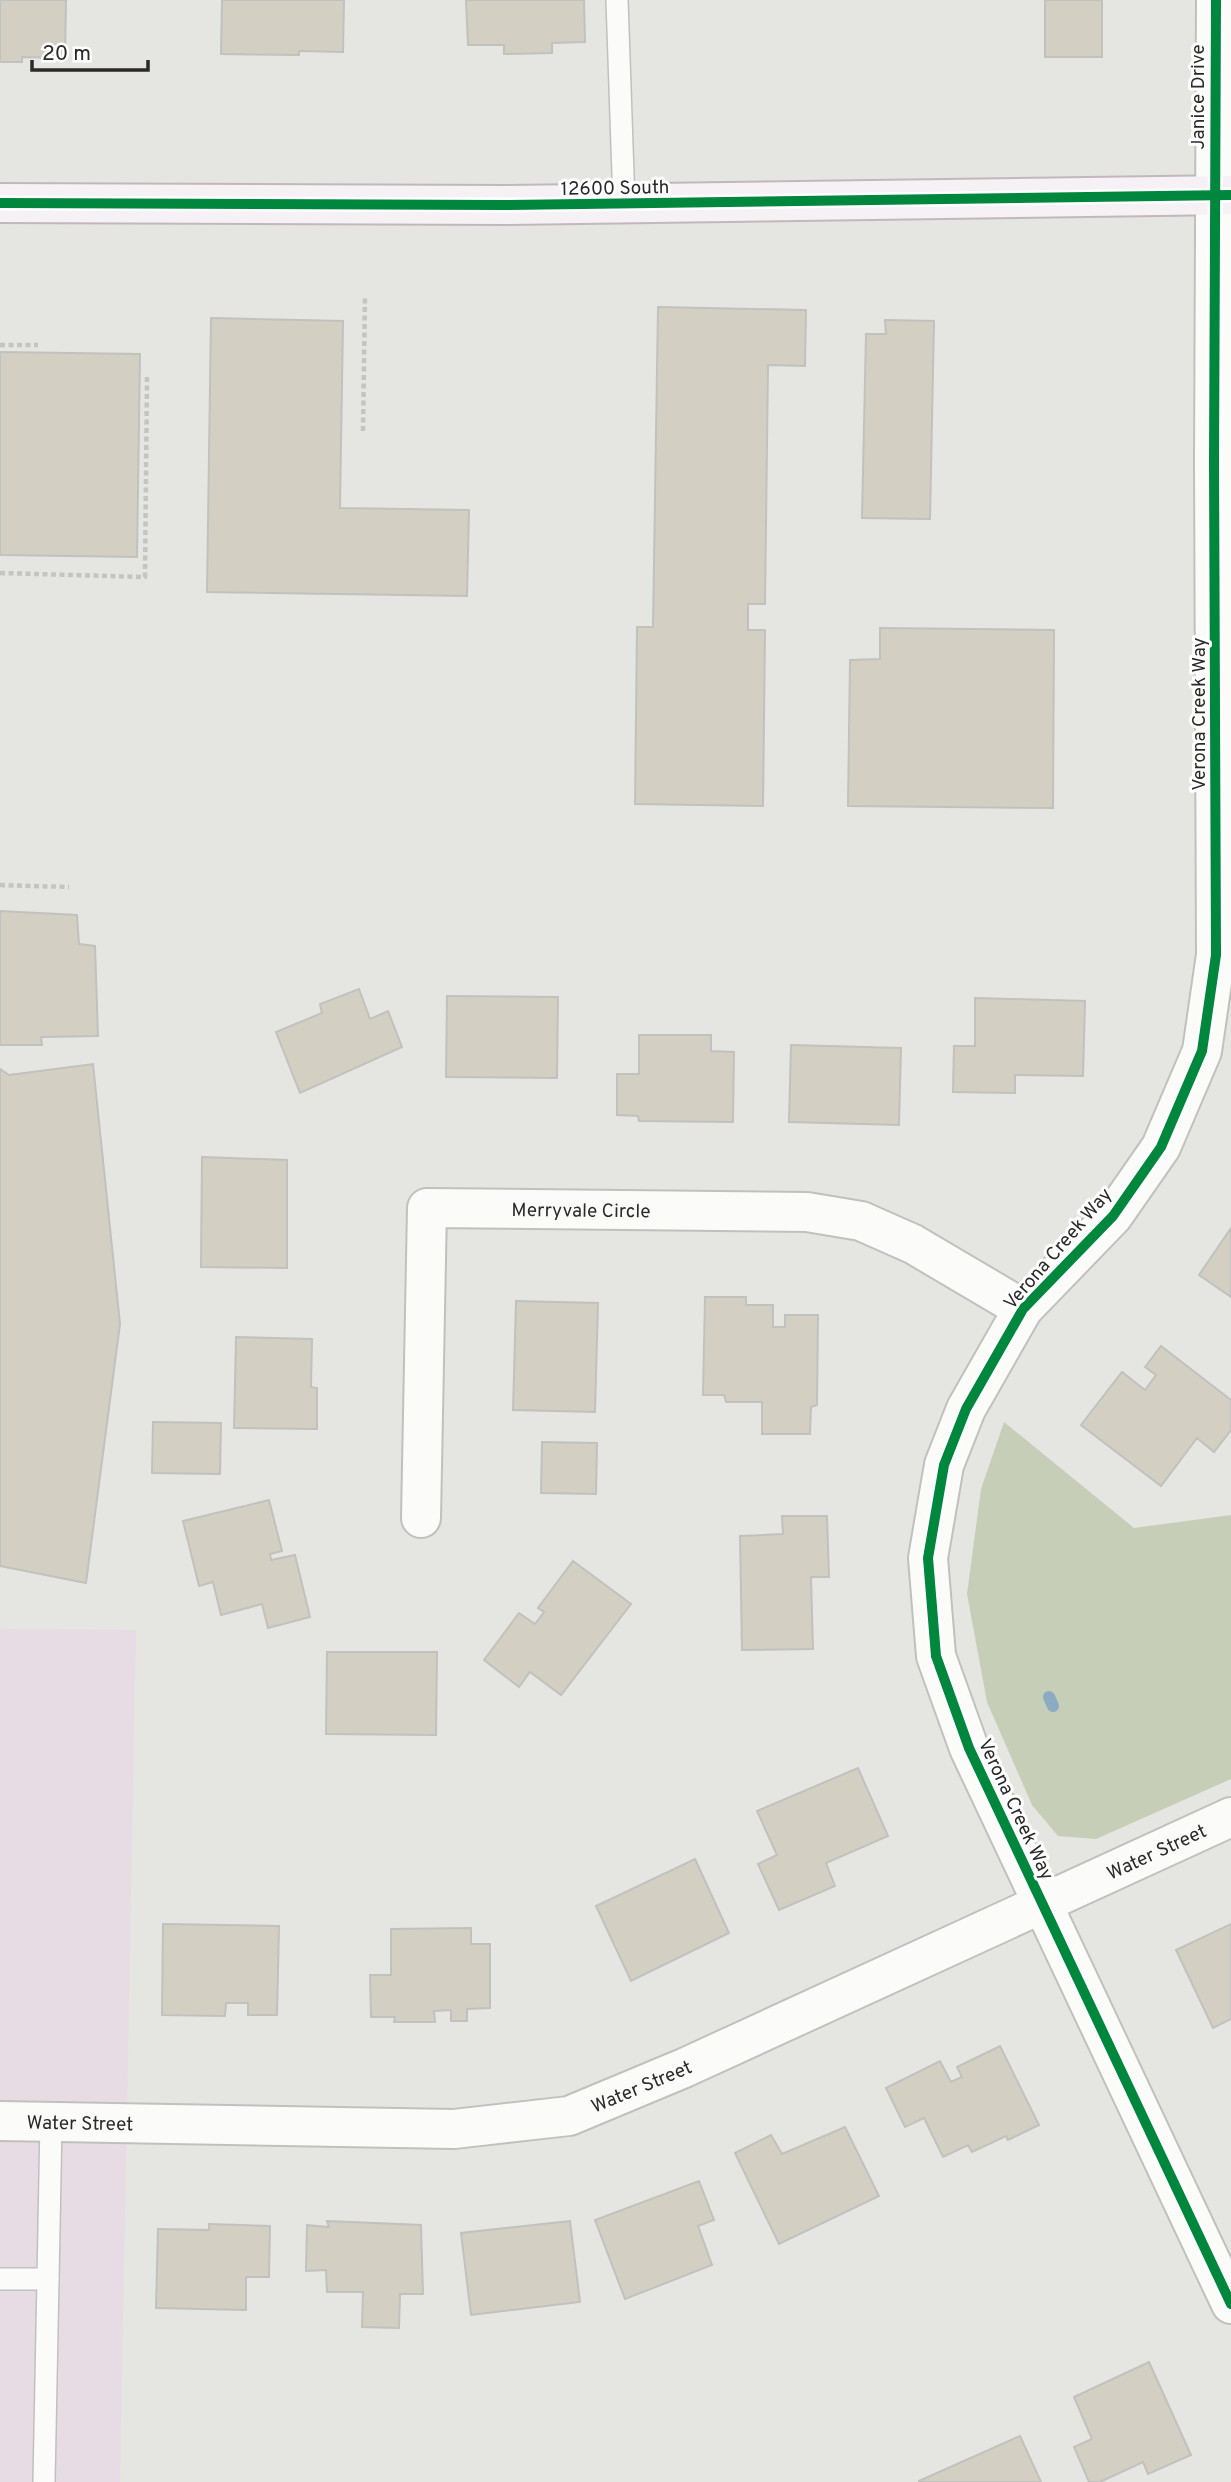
<svg xmlns="http://www.w3.org/2000/svg" width="1231" height="2482" font-family="Overpass,sans-serif">
	<style>
		.industrial { fill: #e7dce3 }
		.green { fill: #c6ceb8 }
		.lines { fill: none; stroke-linecap: round; stroke-linejoin: round }
		.stream { stroke: #8aabc2; stroke-width: 12 }
		.building { fill: #d3d0c3; stroke: #c1c1be; stroke-width: 2 }
		.lane-casing { stroke: #c0c0bd; stroke-width: 24 }
		.street-casing { stroke: #c0c0bd; stroke-width: 42 }
		.primary-casing { stroke: #c1b8be; stroke-width: 42 }
		.path { stroke: #c4c4c2; stroke-width: 4.5; stroke-dasharray: 5 3.5; stroke-linecap: butt }
		.lane { stroke: #fbfbfa; stroke-width: 21 }
		.street { stroke: #fbfbfa; stroke-width: 38 }
		.primary { stroke: #f5f1f5; stroke-width: 38 }
		.cycleway-casing { stroke: #fff; stroke-width: 15 }
		.cycleway { stroke: #00873e; stroke-width: 10 }
		.labels { text-anchor: middle; stroke-width: 6; stroke-linejoin: round; paint-order: stroke }
		.street-label { font-size: 19px; fill: #2b2a28; stroke: #fff }
	</style>
	<rect width="100%" height="100%" fill="#e5e5e1"/>
	<!-- industrial -->
	<polygon class="industrial" points="0,1629 136,1630 120,2482 0,2482"/>
	<!-- green -->
	<polygon class="green" points="1004,1422 1134,1528 1231,1515 1231,1779 1096,1839 1058,1836 1032,1805 987,1702 967,1594 981,1489"/>
	<g class="lines">
		<!-- stream -->
		<polyline class="stream" points="1049,1697 1053,1706"/>
	</g>
	<!-- building -->
	<g class="building">
		<polygon points="0,0 66,0 65,58 22,57 22,62 0,62"/>
		<polygon points="222,0 344,0 343,52 299,51 299,55 221,54"/>
		<polygon points="466,0 584,0 585,42 552,43 552,53 504,54 504,45 468,45"/>
		<rect x="1045" y="0" width="57" height="57"/>
		<polygon points="658,307 806,310 805,366 768,365 765,604 748,604 748,630 765,630 763,806 635,804 637,627 653,627"/>
		<polygon points="211,318 343,321 340,508 469,510 467,596 207,592"/>
		<polygon points="885,320 934,321 930,519 862,518 866,334 886,334"/>
		<polygon points="0,352 140,354 137,557 0,555"/>
		<polygon points="880,628 1054,630 1053,808 848,806 850,660 880,659"/>
		<polygon points="0,911 77,915 79,944 95,946 98,1036 41,1037 42,1045 0,1045"/>
		<polygon points="359,989 370,1019 388,1011 402,1047 300,1093 276,1032 322,1013 320,1004"/>
		<polygon points="447,996 558,997 557,1078 446,1077"/>
		<polygon points="975,998 1085,1001 1083,1076 1015,1075 1015,1093 953,1092 954,1046 975,1046"/>
		<polygon points="639,1035 711,1035 711,1051 734,1052 733,1122 639,1121 638,1116 617,1115 617,1074 639,1074"/>
		<polygon points="791,1045 901,1048 899,1125 789,1122"/>
		<polygon points="93,1064 120,1324 86,1583 0,1566 0,1069 9,1075"/>
		<polygon points="202,1157 287,1160 287,1268 201,1267"/>
		<polygon points="1231,1228 1231,1297 1199,1275"/>
		<polygon points="705,1297 746,1297 746,1305 773,1305 773,1327 785,1327 785,1315 818,1315 817,1405 811,1407 810,1434 762,1434 762,1402 726,1402 724,1395 703,1395"/>
		<polygon points="516,1301 598,1303 595,1412 513,1410"/>
		<polygon points="236,1337 312,1339 311,1387 317,1388 317,1429 234,1428"/>
		<polygon points="1161,1346 1231,1400 1231,1430 1214,1452 1197,1438 1161,1486 1081,1425 1122,1372 1145,1390 1156,1375 1145,1367"/>
		<polygon points="153,1422 221,1423 220,1474 152,1473"/>
		<polygon points="542,1442 597,1443 596,1494 541,1493"/>
		<polygon points="269,1500 282,1551 270,1554 271,1560 295,1555 310,1617 268,1628 262,1604 221,1615 213,1582 199,1586 183,1521"/>
		<polygon points="782,1516 827,1516 829,1577 811,1577 813,1649 742,1650 740,1536 783,1534"/>
		<polygon points="573,1561 631,1604 561,1695 530,1672 519,1687 484,1660 519,1613 535,1624 544,1612 538,1608"/>
		<polygon points="327,1652 437,1652 436,1735 326,1734"/>
		<polygon points="858,1768 888,1836 826,1863 835,1886 779,1910 758,1864 777,1855 757,1811"/>
		<polygon points="695,1859 729,1933 631,1981 596,1906"/>
		<polygon points="163,1924 279,1926 277,2015 248,2015 248,2003 226,2003 225,2016 162,2015"/>
		<polygon points="1231,1924 1231,2019 1213,2028 1176,1950"/>
		<polygon points="471,1928 471,1944 490,1944 490,2008 467,2009 467,2021 451,2021 451,2010 434,2011 435,2022 394,2022 395,2017 371,2017 370,1975 391,1975 391,1929"/>
		<polygon points="1000,2046 1039,2125 1008,2140 1006,2136 972,2152 968,2145 943,2157 924,2118 905,2127 886,2088 940,2061 951,2082 962,2077 957,2067"/>
		<polygon points="845,2127 879,2196 779,2244 735,2153 771,2135 782,2154"/>
		<polygon points="699,2181 714,2220 698,2226 712,2265 625,2299 595,2220"/>
		<polygon points="327,2221 421,2225 423,2294 400,2294 399,2328 362,2327 363,2292 327,2292 326,2270 306,2271 307,2225 329,2227"/>
		<polygon points="570,2221 580,2302 471,2315 461,2233"/>
		<polygon points="209,2224 270,2226 269,2277 246,2277 246,2310 156,2308 158,2229 209,2230"/>
		<polygon points="1149,2362 1191,2455 1148,2474 1143,2462 1100,2482 1089,2482 1074,2447 1092,2439 1074,2397"/>
		<polygon points="1020,2436 1041,2482 919,2482 919,2481"/>
	</g>
	<g class="lines">
		<!-- lane casing -->
		<g class="lane-casing">
			<g id="lane">
				<polyline points="617,0 624,204"/>
				<polyline points="0,2279 48,2279 51,2122"/>
				<polyline points="44,2482 48,2279"/>
			</g>
		</g>
		<!-- street casing -->
		<g class="street-casing">
			<g id="street">
				<polyline points="1216,0 1214,462 1216,955 1202,1051 1161,1147 1113,1216 1023,1309 966,1409 944,1465 928,1558 936,1656 969,1748 1231,2304"/>
				<path id="s1" d="M421 1518 427 1208 807 1212 861 1221 913 1244 1023 1309"/>
				<path id="s2" d="M0 2121 454 2129 569 2116 684 2068 1231 1817"/>
			</g>
		</g>
		<!-- primary casing -->
		<g class="primary-casing">
			<polyline id="primary" points="0,203 504,205 1231,195"/>
		</g>
		<!-- path -->
		<g class="path">
			<polyline points="0,345 38,345"/>
			<polyline points="363,431 365,295"/>
			<polyline points="0,573 145,577 147,376"/>
			<polyline points="0,885 69,887"/>
		</g>
		<!-- lane -->
		<use href="#lane" class="lane"/>
		<!-- street -->
		<use href="#street" class="street"/>
		<!-- primary -->
		<use href="#primary" class="primary"/>
		<!-- cycleway casing -->
		<g class="cycleway-casing">
			<g id="cycleway">
				<polyline points="1216,0 1214,462 1216,955 1202,1051 1161,1147 1113,1216 1023,1309 966,1409 944,1465 928,1558 936,1656 969,1748 1231,2304"/>
				<polyline points="0,203 504,205 1231,195"/>
			</g>
		</g>
		<!-- cycleway -->
		<use href="#cycleway" class="cycleway"/>
	</g>
	<g class="labels">
		<!-- street labels -->
		<g class="street-label">
			<text transform="translate(1197 97) rotate(-90)" y="7">Janice Drive</text>
			<text transform="translate(615 187) rotate(-1)" y="7">12600 South</text>
			<text transform="translate(1198 714) rotate(-90)" y="7">Verona Creek Way</text>
			<text dy="7" stroke="none"><textPath href="#s1" startOffset="464">Merryvale Circle</textPath></text>
			<text transform="translate(1057 1248) rotate(-49)" y="7">Verona Creek Way</text>
			<text transform="translate(1017 1809) rotate(65)" y="7">Verona Creek Way</text>
			<text dy="7" stroke="none"><textPath href="#s2" startOffset="1214">Water Street</textPath></text>
			<text dy="7" stroke="none"><textPath href="#s2" startOffset="648">Water Street</textPath></text>
			<text dy="7" stroke="none"><textPath href="#s2" startOffset="80">Water Street</textPath></text>
		</g>
	</g>
	<!-- scale -->
	<path d="M32 60v10h116v-10" fill="none" stroke="#2b2a28" stroke-width="3.5"/>
	<text x="42" y="60" font-size="21" fill="#2b2a28" stroke="#ffffff" stroke-width="5" paint-order="stroke">20 m</text>
</svg>
